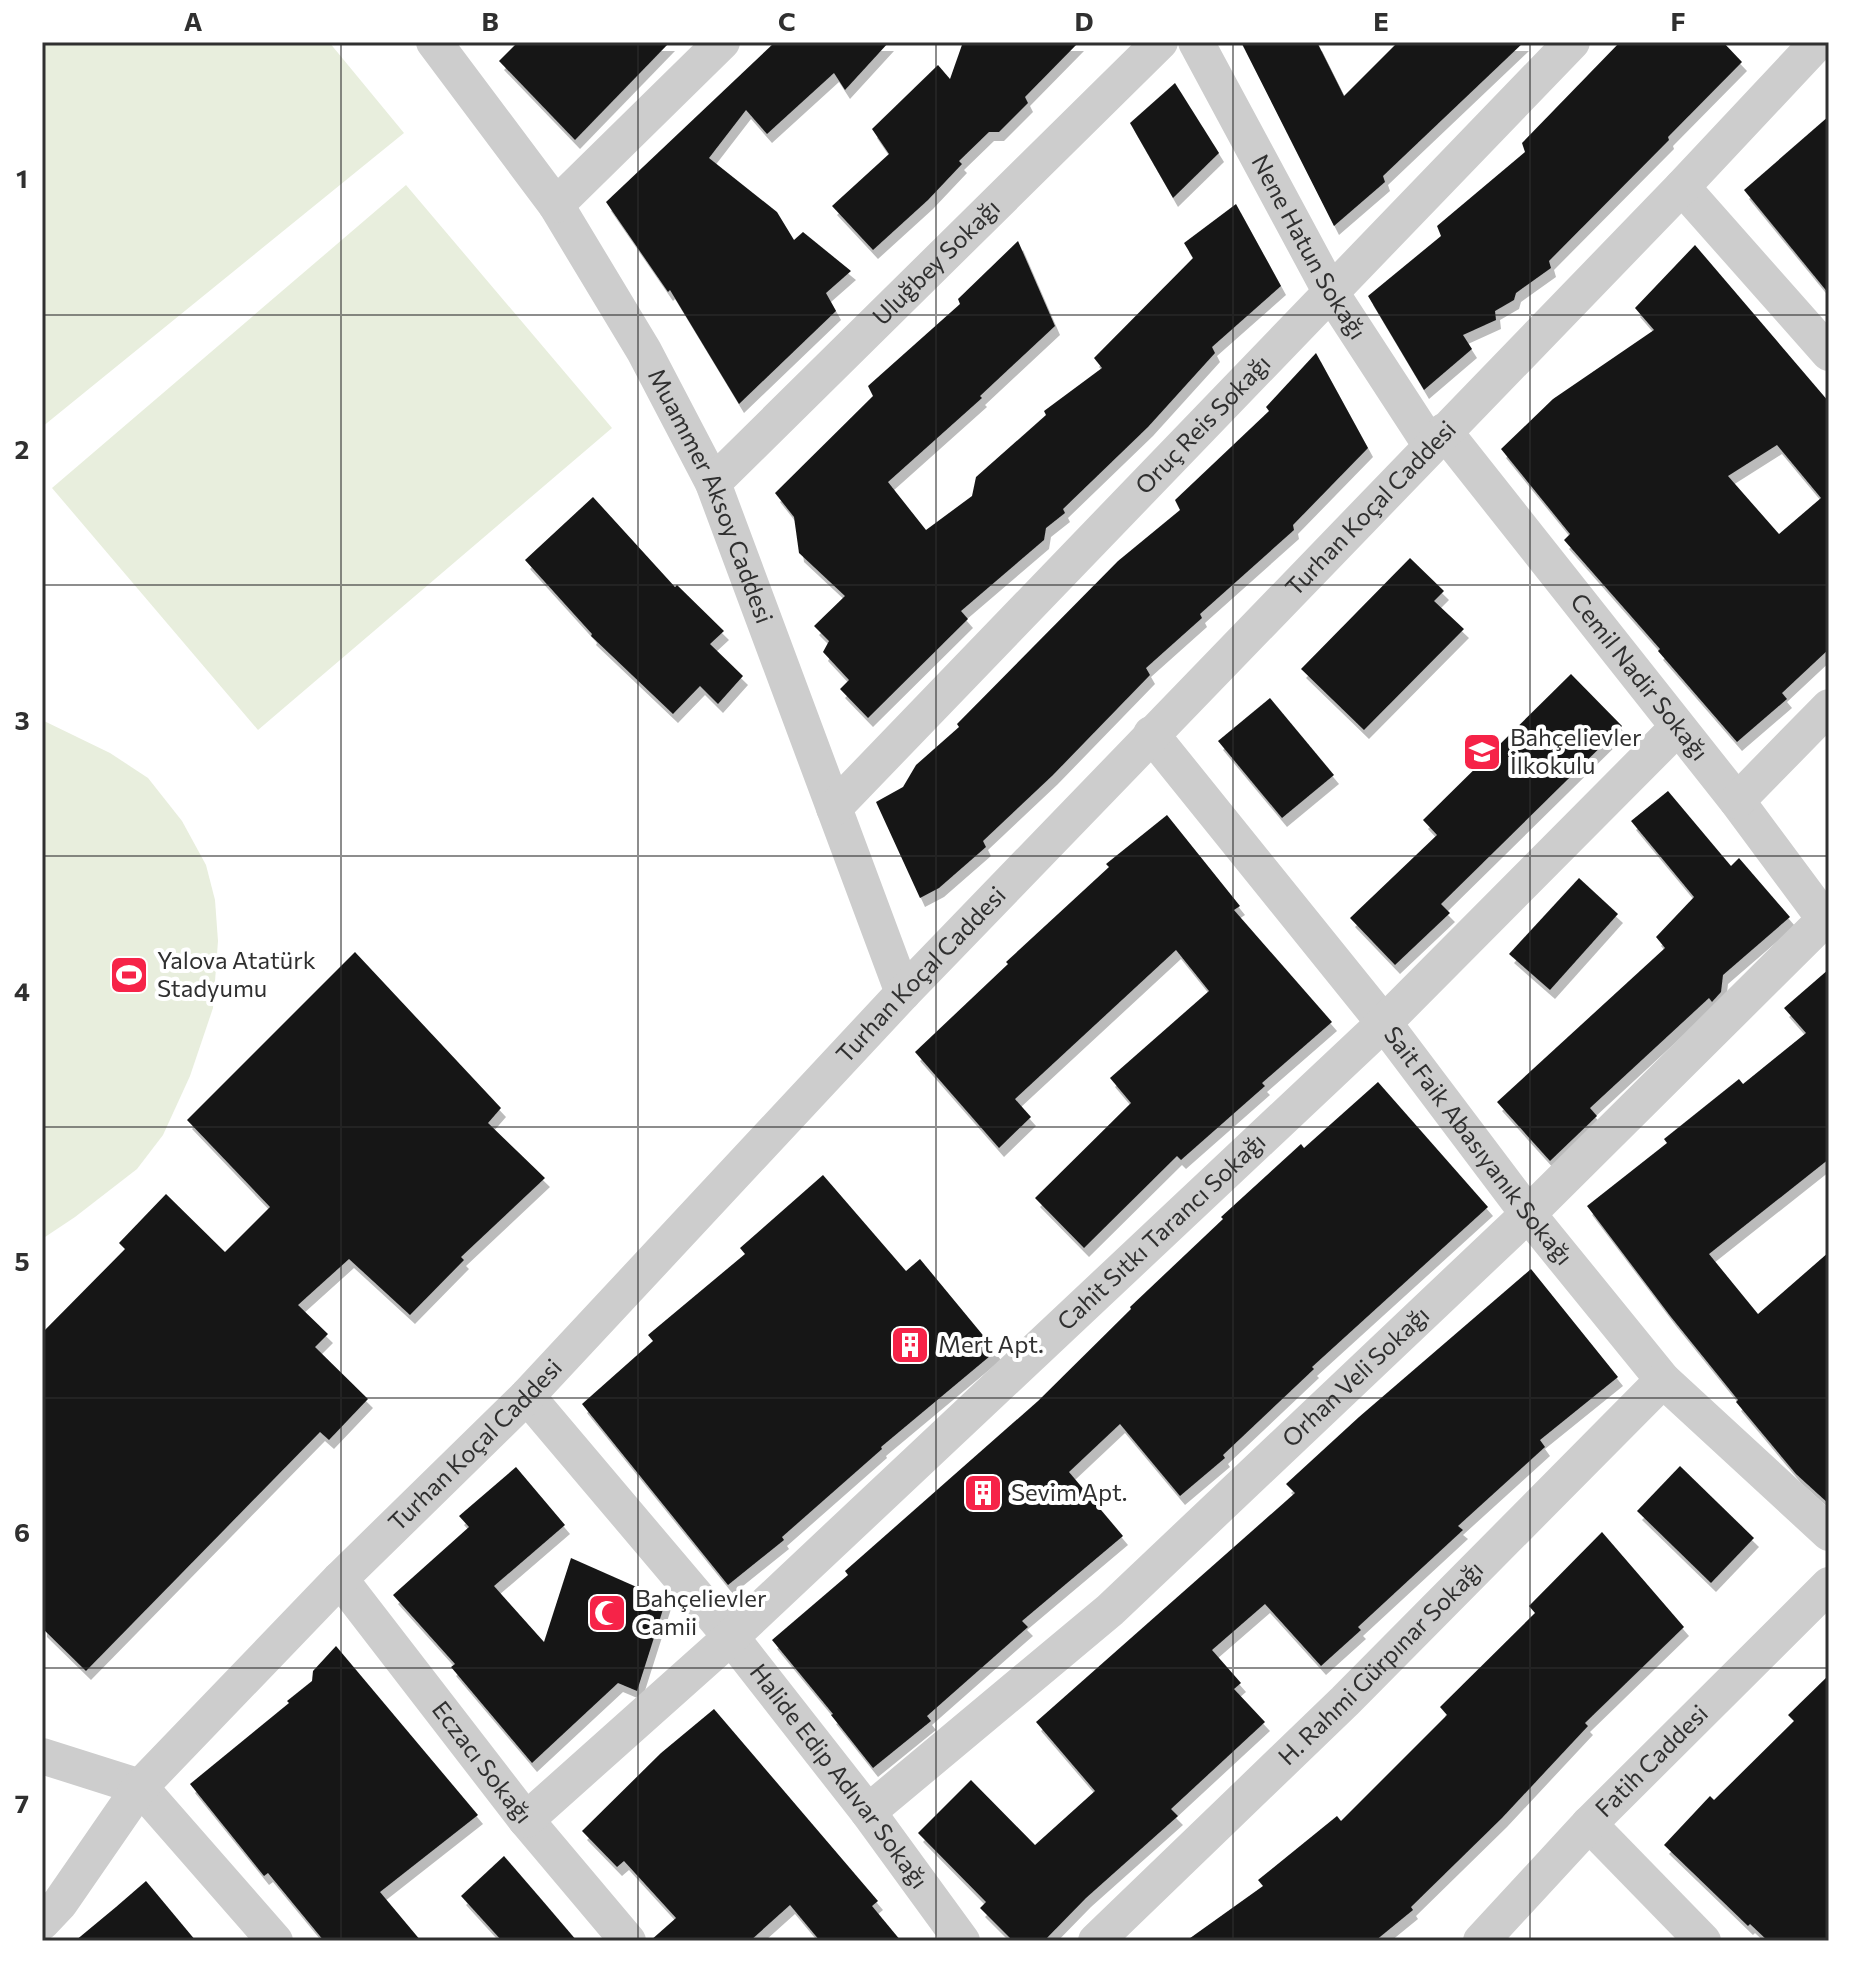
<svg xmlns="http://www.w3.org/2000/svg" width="1871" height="1983" font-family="Commissioner,sans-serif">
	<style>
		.green { fill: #e8eedd }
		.building { fill: #171717; fill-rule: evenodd; filter: url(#shadow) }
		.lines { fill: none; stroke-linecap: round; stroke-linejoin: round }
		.street { stroke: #cdcdcd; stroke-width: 36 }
		.grid { fill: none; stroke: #303030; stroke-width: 2; stroke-opacity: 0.55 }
		.labels { text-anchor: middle; stroke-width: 8; stroke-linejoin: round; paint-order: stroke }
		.street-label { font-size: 24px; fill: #303030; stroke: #fff }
		.poi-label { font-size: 24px; fill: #303030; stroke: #fff; text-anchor: start }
		.neatline { fill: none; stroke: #303030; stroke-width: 3 }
		.grid-label { font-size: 26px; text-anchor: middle; font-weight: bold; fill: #303030 }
	</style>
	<defs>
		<filter id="shadow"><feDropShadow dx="5" dy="9" stdDeviation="0" flood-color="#0004"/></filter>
	</defs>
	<rect width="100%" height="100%" fill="#fff"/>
	<!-- green -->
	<g class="green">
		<polygon points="42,42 329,42 404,133 42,427"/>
		<polygon points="406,185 612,428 258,730 52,488"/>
		<polygon points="42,720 110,753 148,778 182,821 206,865 215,900 218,941 213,1008 190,1076 163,1135 137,1169 75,1217 42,1239"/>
	</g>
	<!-- building -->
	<g class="building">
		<polygon points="518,42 670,42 575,140 499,61"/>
		<polygon points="775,42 889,42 845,90 834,73 767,134 746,110 709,158 777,212 794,240 803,232 851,271 826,293 836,311 739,404 670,290 668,292 606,202"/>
		<polygon points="963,42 1079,42 1025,97 1028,103 999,132 989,132 959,161 962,164 928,200 873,250 832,206 889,154 872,129 938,65 950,79"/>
		<polygon points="1241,42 1317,42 1344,96 1398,42 1524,42 1383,176 1385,182 1334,226"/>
		<polygon points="1620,42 1723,42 1742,62 1668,137 1669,140 1549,261 1551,268 1516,293 1514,300 1495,311 1496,320 1463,335 1472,349 1424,390 1368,296 1441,236 1437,226 1525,152 1522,143"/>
		<polygon points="1175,83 1219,153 1173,198 1130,123"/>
		<polygon points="1829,116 1829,294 1744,190"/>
		<polygon points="1236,204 1281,286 1212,347 1215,353 1148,427 1063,509 1065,513 1046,528 1044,540 961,611 968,619 868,718 840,689 849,680 823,652 829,641 814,626 845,596 799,553 794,517 775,493 873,396 868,386 960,304 958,299 1018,241 1055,326 980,396 982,398 888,482 926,530 972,496 976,477 1046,415 1044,411 1102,368 1094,358 1193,258 1184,243"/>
		<path d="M1695 245 1829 402V649L1782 693 1787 699 1737 742 1658 651 1660 649 1564 540 1570 534 1501 449 1553 399 1654 330 1635 308ZM1777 445 1821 498 1779 534 1728 476Z"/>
		<polygon points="1316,353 1368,448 1293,525 1294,530 1200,614 1202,618 1146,668 1150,675 1053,775 983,841 986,847 939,888 920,898 876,802 903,787 916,765 959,727 957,724 1118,561 1180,510 1175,500 1269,411 1266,407"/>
		<polygon points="593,497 675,587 677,585 724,631 710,644 743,676 718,704 700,686 673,714 591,636 592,634 525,560"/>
		<polygon points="1410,558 1444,591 1434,601 1464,629 1364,730 1301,669"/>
		<polygon points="1571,674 1622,726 1441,904 1450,913 1395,965 1350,918 1437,835 1423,820"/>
		<polygon points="1270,698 1334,775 1282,818 1218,741"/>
		<polygon points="1668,791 1731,866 1739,858 1790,917 1723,975 1721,992 1712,1002 1709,998 1590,1108 1597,1116 1550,1161 1497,1102 1665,948 1656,937 1694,897 1631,821"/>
		<polygon points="1167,815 1240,906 1234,910 1332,1022 1262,1083 1265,1086 1181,1160 1177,1156 1084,1248 1035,1198 1131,1103 1110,1078 1209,991 1176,950 1015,1099 1031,1117 999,1148 915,1052 1008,964 1006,962 1109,867 1106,864"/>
		<polygon points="1579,878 1618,914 1550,990 1509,954"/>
		<polygon points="355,952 501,1108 488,1123 545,1178 461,1257 464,1260 410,1315 349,1259 298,1305 328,1334 315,1347 368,1399 329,1440 320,1432 86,1671 42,1628 42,1333 125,1249 119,1243 166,1194 225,1252 270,1207 187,1120"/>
		<polygon points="1829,969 1829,1159 1709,1254 1758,1314 1829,1252 1829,1504 1796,1474 1736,1402 1738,1400 1671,1317 1587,1206 1667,1143 1664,1139 1739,1079 1743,1084 1806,1033 1784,1008"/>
		<polygon points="1378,1082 1488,1207 1312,1367 1314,1369 1223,1455 1225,1458 1180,1496 1120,1424 1069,1472 1123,1536 1022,1621 1028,1627 927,1716 931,1721 873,1768 831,1715 833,1714 772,1640 848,1575 845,1571 1038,1401 1131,1309 1130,1307 1223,1219 1221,1217 1301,1144 1304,1148"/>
		<polygon points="823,1175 906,1271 920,1259 996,1351 881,1447 882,1449 782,1537 784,1540 728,1585 582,1404 653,1341 648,1335 745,1254 740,1248"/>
		<polygon points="1531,1269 1618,1377 1540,1440 1545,1447 1458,1526 1463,1530 1358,1627 1361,1630 1321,1666 1265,1604 1212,1650 1241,1683 1234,1689 1265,1722 1171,1809 1178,1816 1086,1898 1044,1941 1013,1941 980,1908 986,1902 918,1833 971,1780 1035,1845 1095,1791 1036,1722 1295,1493 1286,1484 1359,1417"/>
		<polygon points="1680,1466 1754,1538 1711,1583 1637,1511"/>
		<polygon points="516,1467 565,1525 494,1586 544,1642 571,1558 666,1600 637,1691 618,1683 532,1763 451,1667 455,1664 393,1595 469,1527 459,1516"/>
		<polygon points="1602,1532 1684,1627 1585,1723 1588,1726 1502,1818 1411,1907 1413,1910 1375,1941 1186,1941 1263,1886 1258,1880 1337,1816 1341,1821 1447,1715 1440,1707 1535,1613 1529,1606"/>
		<polygon points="336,1646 478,1815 380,1892 421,1941 324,1941 268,1873 264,1876 190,1784 289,1703 287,1701 312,1681 313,1671"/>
		<polygon points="1829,1675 1829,1941 1768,1941 1750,1924 1748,1926 1664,1845 1710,1796 1714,1800 1794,1721 1788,1715"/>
		<polygon points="714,1709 878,1901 872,1906 901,1941 820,1941 790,1905 750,1941 650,1941 676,1918 624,1861 617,1867 582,1831 661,1753"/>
		<polygon points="504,1856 542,1900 577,1941 502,1941 461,1896"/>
		<polygon points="146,1881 196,1941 75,1941 116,1907"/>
	</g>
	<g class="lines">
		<!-- street -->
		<g class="street">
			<path id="s1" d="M434 42 556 205 644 351 713 483 903 993"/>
			<path id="s2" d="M1196 42 1330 291 1431 446"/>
			<polyline points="1682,187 1829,353"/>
			<polyline points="556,205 722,42"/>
			<path id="s3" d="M1444 431 1737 801 1829 925"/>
			<path id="s4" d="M713 483 1160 42"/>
			<path id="s5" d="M1151 734 1384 1023 1528 1214 1663 1380 1829 1533"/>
			<polyline points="1737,801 1829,707"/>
			<path id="s6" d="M834 808 1572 42"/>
			<path id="s7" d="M527 1396 731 1637 868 1812 962 1941"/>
			<path id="s8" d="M340 1579 526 1820 628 1941"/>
			<polyline points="42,1756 140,1787 275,1941"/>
			<path id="s9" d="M868 1812 1110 1610 1528 1214 1825 919"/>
			<path id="s10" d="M526 1820 731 1637 1384 1023 1677 728"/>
			<polyline points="1589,1824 1703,1941"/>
			<path id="s11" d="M42 1922 60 1903 140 1787 340 1579 527 1396 903 993 1682 187 1818 42"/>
			<path id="s12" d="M1096 1941 1345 1701 1663 1380"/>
			<path id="s13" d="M1481 1941 1589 1824 1829 1585"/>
		</g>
	</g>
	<!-- grid -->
	<path class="grid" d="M341 42V1941M638 42V1941M936 42V1941M1233 42V1941M1530 42V1941M42 315H1829M42 585H1829M42 856H1829M42 1127H1829M42 1398H1829M42 1668H1829"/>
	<!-- icons -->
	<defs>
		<g id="school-square" transform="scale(2)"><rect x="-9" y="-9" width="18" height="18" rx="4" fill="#f62348" stroke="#fff"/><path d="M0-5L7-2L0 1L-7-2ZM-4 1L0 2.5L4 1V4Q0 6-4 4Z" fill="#fff"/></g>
		<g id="stadium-square" transform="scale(2)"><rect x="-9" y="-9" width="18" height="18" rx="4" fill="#f62348" stroke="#fff"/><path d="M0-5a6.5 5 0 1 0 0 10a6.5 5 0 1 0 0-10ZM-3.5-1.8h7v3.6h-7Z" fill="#fff"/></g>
		<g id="building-square" transform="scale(2)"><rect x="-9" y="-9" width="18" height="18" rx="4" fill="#f62348" stroke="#fff"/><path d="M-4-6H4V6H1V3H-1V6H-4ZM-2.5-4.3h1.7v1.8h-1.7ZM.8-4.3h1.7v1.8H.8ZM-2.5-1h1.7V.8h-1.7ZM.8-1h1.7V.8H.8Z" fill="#fff"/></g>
		<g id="mosque-square" transform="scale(2)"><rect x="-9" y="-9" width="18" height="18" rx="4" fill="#f62348" stroke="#fff"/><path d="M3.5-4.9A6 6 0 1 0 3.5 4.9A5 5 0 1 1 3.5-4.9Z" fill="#fff"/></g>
	</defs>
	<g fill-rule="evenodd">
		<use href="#school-square" x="1482" y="752"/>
		<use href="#stadium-square" x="129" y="975"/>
		<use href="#building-square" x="910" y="1345"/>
		<use href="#building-square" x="983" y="1493"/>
		<use href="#mosque-square" x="607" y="1613"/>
	</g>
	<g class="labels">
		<!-- street labels -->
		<g class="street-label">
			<text dy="8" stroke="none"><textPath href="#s2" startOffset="234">Nene Hatun Sokağı</textPath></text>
			<text dy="8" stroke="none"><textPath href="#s4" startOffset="314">Uluğbey Sokağı</textPath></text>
			<text dy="8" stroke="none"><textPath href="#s6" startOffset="532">Oruç Reis Sokağı</textPath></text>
			<text dy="8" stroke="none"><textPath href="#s1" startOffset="534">Muammer Aksoy Caddesi</textPath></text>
			<text dy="8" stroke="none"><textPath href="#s11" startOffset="1942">Turhan Koçal Caddesi</textPath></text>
			<text dy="8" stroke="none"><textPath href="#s3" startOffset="314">Cemil Nadir Sokağı</textPath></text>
			<text dy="8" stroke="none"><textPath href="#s11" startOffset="1294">Turhan Koçal Caddesi</textPath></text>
			<text dy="8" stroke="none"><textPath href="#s5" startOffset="526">Sait Faik Abasıyanık Sokağı</textPath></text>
			<text dy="8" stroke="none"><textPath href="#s10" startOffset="866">Cahit Sıtkı Tarancı Sokağı</textPath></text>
			<text dy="8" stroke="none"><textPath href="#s9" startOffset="654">Orhan Veli Sokağı</textPath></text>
			<text dy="8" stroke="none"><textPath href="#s11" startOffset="646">Turhan Koçal Caddesi</textPath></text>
			<text dy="8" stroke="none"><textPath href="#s12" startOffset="398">H. Rahmi Gürpınar Sokağı</textPath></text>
			<text dy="8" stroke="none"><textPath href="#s13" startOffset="248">Fatih Caddesi</textPath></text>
			<text dy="8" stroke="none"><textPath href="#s8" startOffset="232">Eczacı Sokağı</textPath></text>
			<text dy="8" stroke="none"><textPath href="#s7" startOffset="492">Halide Edip Adıvar Sokağı</textPath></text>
		</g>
		<!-- poi labels -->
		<g class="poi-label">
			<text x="1510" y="746">Bahçelievler<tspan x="1510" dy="28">İlkokulu</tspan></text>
			<text x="157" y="969">Yalova Atatürk<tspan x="157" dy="28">Stadyumu</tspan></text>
			<text x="938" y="1353">Mert Apt.</text>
			<text x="1011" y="1501">Sevim Apt.</text>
			<text x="635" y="1607">Bahçelievler<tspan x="635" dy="28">Camii</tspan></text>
		</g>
	</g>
	<!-- border -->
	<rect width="1871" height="1983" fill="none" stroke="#ffffff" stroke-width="88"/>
	<rect x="44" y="44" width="1783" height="1895" class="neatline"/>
	<g class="grid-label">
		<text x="193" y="31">A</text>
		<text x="490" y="31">B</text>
		<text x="787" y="31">C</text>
		<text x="1084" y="31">D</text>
		<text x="1381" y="31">E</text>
		<text x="1678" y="31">F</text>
		<text x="22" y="188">1</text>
		<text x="22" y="459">2</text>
		<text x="22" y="730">3</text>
		<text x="22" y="1001">4</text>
		<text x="22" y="1271">5</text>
		<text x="22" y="1542">6</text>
		<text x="22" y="1813">7</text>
	</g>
</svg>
